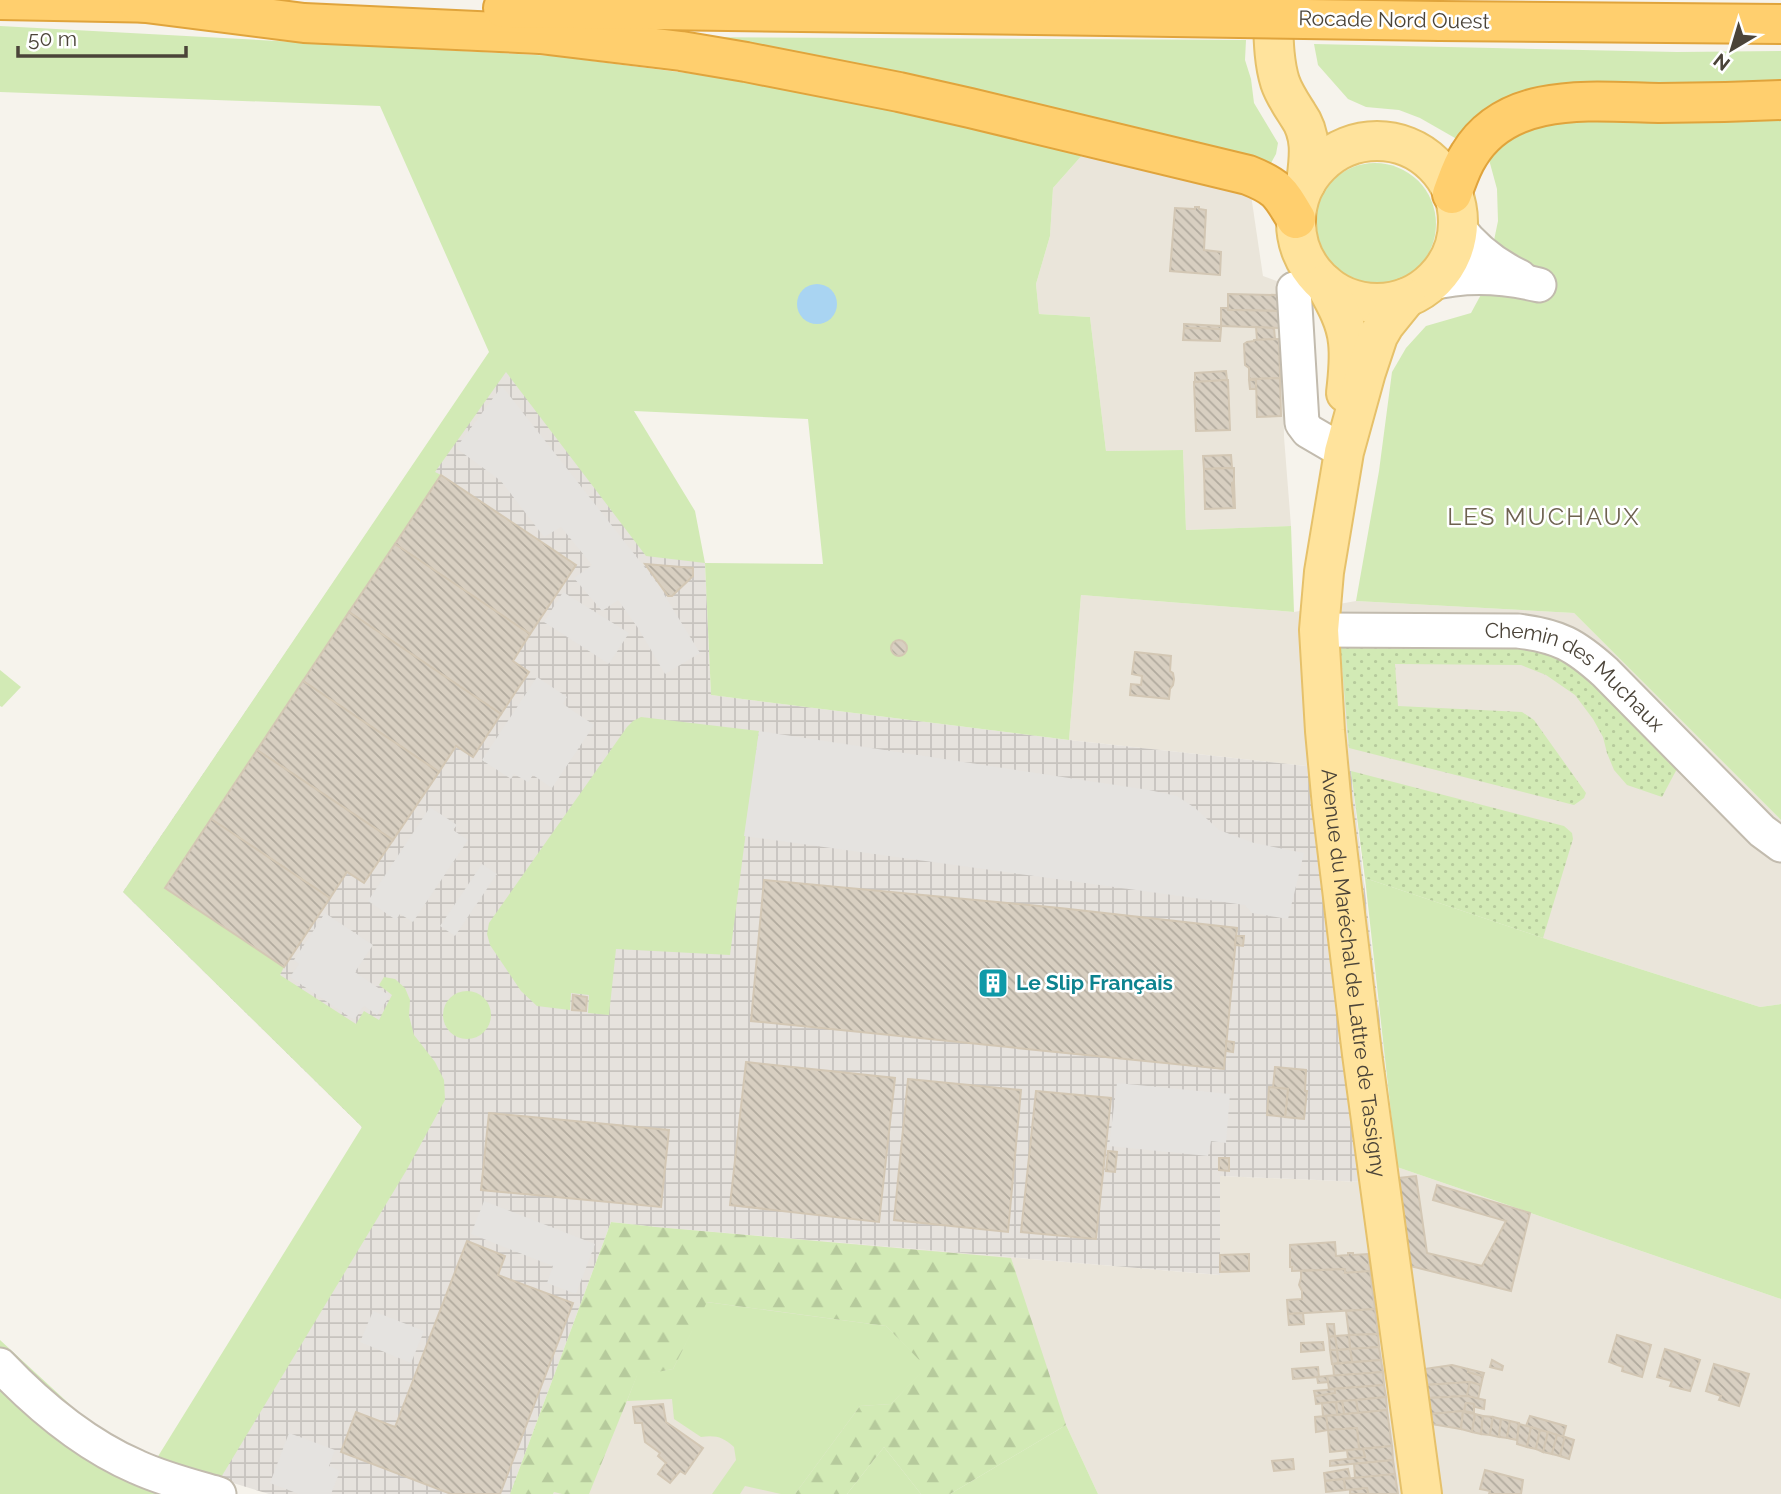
<svg xmlns="http://www.w3.org/2000/svg" width="1781" height="1494" font-family="Raleway,sans-serif">
	<style>
		.residential { fill: #eae5da }
		.industrial { fill: url(#industrial-grid) }
		.green { fill: #d2eab5; fill-rule: evenodd }
		.forest { fill: url(#forest-firs) }
		.garden { fill: url(#garden-dots) }
		.parking { fill: #e5e3e0 }
		.water { fill: #a9d4f2 }
		.building { fill: url(#building-back-hatch); stroke: #d3c7b4; stroke-width: 2 }
		.lines { fill: none; stroke-linecap: round; stroke-linejoin: round }
		.minor-casing { stroke: #c2bbae; stroke-width: 37 }
		.major-casing { stroke: #e6c16a; stroke-width: 42 }
		.highway-casing { stroke: #e0a43c; stroke-width: 42 }
		.minor { stroke: #fff; stroke-width: 33 }
		.major { stroke: #ffe39c; stroke-width: 38 }
		.highway { stroke: #ffcf6e; stroke-width: 38 }
		.highway-bridge-casing { stroke: #e0a43c; stroke-width: 42; stroke-linecap: butt }
		.highway-bridge { stroke: #ffcf6e; stroke-width: 38 }
		.labels { text-anchor: middle; stroke-width: 5; stroke-linejoin: round; paint-order: stroke }
		.street-label { font-size: 21px; fill: #4b4439; stroke: #fff }
		.culture-label { font-size: 21px; font-weight: bold; fill: #0d838f; stroke: #fff; text-anchor: start }
		.quarter-label { font-size: 24px; letter-spacing: 2px; fill: #6e6250; stroke: #fff }
	</style>
	<defs>
		<pattern id="industrial-grid" width="8" height="8" patternUnits="userSpaceOnUse" patternTransform="scale(1.75)"><rect width="8" height="8" fill="#e6e2dd"/><path d="M0 4h8M4 0v8" fill="none" stroke="#c7c3be"/></pattern>
		<pattern id="forest-firs" width="22" height="20" patternUnits="userSpaceOnUse" patternTransform="scale(1.75)"><rect width="22" height="20" fill="#d2eab5"/><path d="M5 1l3.5 6h-7zM16 11l3.5 6h-7z" fill="#b6ca9c"/></pattern>
		<pattern id="garden-dots" width="8" height="8" patternUnits="userSpaceOnUse" patternTransform="scale(1.75)"><rect width="8" height="8" fill="#d2eab5"/><path d="M2 2h.1M6 6h.1" fill="none" stroke="#b6ca9c" stroke-width="1.8" stroke-linecap="round"/></pattern>
		<pattern id="building-back-hatch" width="6" height="6" patternUnits="userSpaceOnUse" patternTransform="scale(1.75)"><rect width="6" height="6" fill="#d8cfc1"/><path d="M-1 5l2 2M0 0l6 6M5-1l2 2" fill="none" stroke="#b1aa9e"/></pattern>
	</defs>
	<rect width="100%" height="100%" fill="#f6f3ec"/>
	<!-- residential -->
	<g class="residential">
		<polygon points="1084,153 1251,195 1263,276 1282,283 1284,437 1291,526 1186,530 1183,450 1106,451 1090,317 1039,314 1036,284 1050,236 1053,188"/>
		<polygon points="1081,595 1294,612 1356,601 1574,613 1781,820 1781,1004 1760,1007 1555,942 1365,878 1351,771 1069,740"/>
		<polygon points="1360,1159 1397,1167 1781,1299 1781,1494 1098,1494 1066,1425 950,1494 921,1494 884,1447 847,1494 553,1494 656,1227 1219,1275 1220,1176 1363,1182"/>
	</g>
	<!-- industrial -->
	<polygon class="industrial" points="490,352 705,563 711,695 1069,740 1351,771 1397,1167 1360,1159 1364,1182 1220,1176 1220,1275 656,1227 611,1222 510,1494 269,1494 220,1479 362,1127 123,892"/>
	<!-- green -->
	<g class="green">
		<path d="M0 26 554 56 694 74 796 90 1084 153 1053 188 1050 236 1036 284 1039 314 1090 317 1106 451 1183 450 1186 530 1291 526 1294 612 1081 595 1069 740 711 695 705 563 646 556 506 372 435 472 441 475 165 888 284 967 280 975 356 1024 364 1011 379 1020 392 995 379 985 384 977 395 979 405 988 410 1000 409 1016 414 1035 435 1062 444 1080 445 1100 406 1171 220 1479 166 1494H0V1340L77 1411 127 1446 157 1458 362 1127 123 892 489 352 380 106 0 92ZM634 411 808 419 823 564 705 563 695 511Z"/>
		<polygon points="684,37 1246,40 1245,60 1251,79 1254,103 1278,143 1276,154 1267,170"/>
		<polygon points="1314,44 1677,52 1781,51 1781,88 1665,90 1464,141 1455,138 1420,118 1399,110 1366,107 1348,99 1318,65"/>
		<polygon points="1781,116 1781,820 1574,613 1356,601 1379,471 1392,372 1406,348 1426,326 1471,313 1484,289 1498,221 1497,189 1488,156 1509,136 1539,121"/>
		<circle cx="1375" cy="224" r="61"/>
		<polygon points="0,670 21,687 2,707 0,706"/>
		<polygon points="641,717 759,731 730,955 616,949 609,1015 588,1013 589,995 571,993 570,1010 537,1006 521,991 490,945 487,934 489,923 627,727 633,721"/>
		<polygon points="1365,878 1555,942 1760,1007 1781,1004 1781,1299 1397,1167"/>
		<circle cx="467" cy="1015" r="24"/>
		<path d="M706 1302 886 1326 927 1367 891 1404 860 1406 795 1494H781L745 1486 740 1494H712L736 1460 734 1447C723 1437 716 1435 701 1437L674 1419 672 1399 627 1401 637 1375 673 1369Z"/>
		<polygon points="1066,1425 1098,1494 950,1494"/>
		<polygon points="884,1447 921,1494 847,1494"/>
	</g>
	<!-- forest -->
	<polygon class="forest" points="611,1222 656,1227 1011,1258 1066,1425 950,1494 921,1494 884,1447 847,1494 795,1494 860,1406 891,1404 926,1367 886,1326 707,1302 673,1369 637,1376 589,1494 562,1494 554,1492 553,1494 510,1494"/>
	<!-- garden -->
	<g class="garden">
		<polygon points="1340,642 1537,642 1568,651 1679,765 1662,797 1627,785 1614,770 1607,753 1603,737 1593,719 1575,695 1546,675 1521,665 1395,664 1398,706 1522,712 1534,720 1586,793 1584,798 1574,805 1349,748"/>
		<polygon points="1351,771 1564,826 1572,833 1573,839 1543,938 1365,878"/>
	</g>
	<!-- parking -->
	<g class="parking">
		<polygon points="502,386 657,583 700,653 665,674 638,628 618,600 602,611 574,578 592,565 561,527 544,537 501,481 456,448"/>
		<polygon points="563,592 629,633 609,664 544,622"/>
		<polygon points="537,677 567,697 563,704 594,725 552,788 533,775 528,782 514,774 511,779 482,760"/>
		<polygon points="759,731 1149,790 1177,796 1195,808 1219,830 1254,843 1304,853 1288,919 1252,913 1245,905 744,836"/>
		<polygon points="430,807 457,825 453,830 468,840 413,922 400,914 396,920 368,901"/>
		<polygon points="482,864 497,874 455,936 440,926"/>
		<polygon points="325,913 373,945 355,972 390,996 377,1015 364,1006 354,1020 290,977 299,964 294,960"/>
		<polygon points="1117,1083 1230,1094 1226,1143 1211,1141 1208,1156 1109,1146"/>
		<polygon points="484,1201 595,1244 576,1294 547,1283 553,1266 471,1234"/>
		<polygon points="373,1311 424,1331 411,1363 360,1342"/>
		<polygon points="289,1433 335,1450 329,1466 340,1471 331,1494 299,1494 270,1483"/>
	</g>
	<!-- water -->
	<circle class="water" cx="817" cy="304" r="20"/>
	<!-- building -->
	<g class="building">
		<polygon points="1195,207 1199,207 1199,209 1206,210 1204,250 1221,252 1220,275 1170,271 1175,208 1195,209"/>
		<polygon points="1228,294 1278,295 1279,311 1228,310"/>
		<polygon points="1221,308 1228,308 1228,310 1279,311 1279,328 1221,326"/>
		<polygon points="1184,324 1221,326 1221,329 1184,328"/>
		<polygon points="1256,327 1274,328 1275,339 1257,340"/>
		<polygon points="1184,328 1221,329 1220,341 1183,340"/>
		<polygon points="1279,339 1280,378 1249,379 1249,368 1245,365 1244,344 1247,342 1254,341 1254,340"/>
		<polygon points="1226,371 1227,380 1195,382 1195,373"/>
		<polygon points="1280,378 1281,416 1257,417 1256,379"/>
		<polygon points="1228,380 1230,430 1196,431 1194,382"/>
		<polygon points="1249,380 1256,380 1256,389 1250,389"/>
		<polygon points="1231,455 1232,468 1204,469 1203,456"/>
		<polygon points="1234,468 1234,482 1232,483 1234,508 1205,509 1204,469"/>
		<polygon points="441,475 576,565 530,634 395,544"/>
		<polygon points="1234,482 1235,508 1234,508 1232,483"/>
		<polygon points="395,544 530,634 513,661 529,672 501,714 349,612"/>
		<polygon points="645,564 693,568 693,576 672,596 668,596"/>
		<polygon points="349,612 501,714 473,757 456,746 439,772 303,681"/>
		<circle cx="899" cy="648" r="8"/>
		<polygon points="1135,652 1171,656 1170,671 1173,673 1174,679 1173,685 1170,689 1169,699 1130,695 1131,684 1141,685 1142,676 1132,674"/>
		<polygon points="303,681 439,772 393,840 257,750"/>
		<polygon points="257,750 393,840 364,883 347,872 330,898 211,819"/>
		<polygon points="211,819 330,898 284,967 165,888"/>
		<polygon points="764,880 1060,908 1237,928 1224,1069 751,1021"/>
		<polygon points="1236,936 1244,936 1243,946 1235,945"/>
		<polygon points="573,995 587,997 586,1011 572,1010"/>
		<polygon points="1226,1041 1234,1042 1233,1052 1226,1051"/>
		<polygon points="746,1062 895,1078 879,1222 730,1205"/>
		<polygon points="1275,1067 1306,1070 1305,1091 1307,1091 1304,1119 1285,1117 1288,1089 1273,1088"/>
		<polygon points="908,1079 1021,1090 1008,1232 894,1220"/>
		<polygon points="1269,1087 1288,1089 1285,1117 1267,1115"/>
		<polygon points="1036,1091 1111,1098 1096,1239 1021,1232"/>
		<polygon points="489,1113 669,1130 661,1207 481,1190"/>
		<polygon points="1108,1151 1117,1152 1115,1172 1106,1171"/>
		<polygon points="1219,1158 1229,1158 1229,1171 1219,1170"/>
		<polygon points="1416,1176 1427,1253 1482,1266 1506,1221 1433,1200 1437,1185 1530,1213 1511,1291 1410,1266 1399,1178"/>
		<polygon points="467,1241 505,1256 498,1275 573,1303 500,1494 451,1494 341,1452 356,1412 395,1427"/>
		<polygon points="1335,1242 1336,1256 1348,1255 1348,1253 1353,1253 1353,1255 1368,1254 1370,1271 1345,1273 1345,1269 1292,1271 1292,1267 1290,1267 1290,1245"/>
		<polygon points="1249,1254 1249,1271 1220,1272 1220,1255"/>
		<polygon points="1345,1269 1345,1273 1370,1271 1375,1309 1288,1314 1287,1300 1302,1299 1302,1291 1299,1285 1301,1278 1301,1271"/>
		<polygon points="1375,1309 1378,1334 1349,1335 1346,1311"/>
		<polygon points="1303,1313 1304,1324 1289,1325 1288,1314"/>
		<polygon points="1327,1324 1334,1324 1335,1336 1329,1337"/>
		<polygon points="1378,1334 1379,1347 1350,1349 1349,1335"/>
		<polygon points="1349,1335 1350,1349 1337,1350 1335,1336"/>
		<polygon points="1617,1335 1651,1345 1642,1377 1622,1371 1623,1367 1609,1362"/>
		<polygon points="1335,1336 1337,1350 1330,1350 1329,1337"/>
		<polygon points="1323,1342 1324,1350 1301,1352 1301,1343"/>
		<polygon points="1379,1347 1381,1360 1352,1362 1350,1349"/>
		<polygon points="1350,1349 1352,1362 1338,1363 1337,1350"/>
		<polygon points="1665,1349 1700,1360 1690,1391 1670,1386 1672,1381 1657,1377"/>
		<polygon points="1330,1350 1337,1350 1338,1363 1332,1364"/>
		<polygon points="1381,1360 1383,1372 1334,1376 1333,1364"/>
		<polygon points="1492,1360 1503,1366 1502,1370 1490,1367"/>
		<polygon points="1714,1364 1749,1374 1739,1406 1719,1400 1721,1396 1706,1391"/>
		<polygon points="1452,1365 1468,1369 1468,1372 1483,1376 1481,1385 1470,1382 1426,1385 1424,1369"/>
		<polygon points="1318,1367 1319,1377 1293,1379 1292,1369"/>
		<polygon points="1468,1369 1484,1373 1483,1376 1468,1372"/>
		<polygon points="1383,1372 1384,1385 1329,1389 1327,1376"/>
		<polygon points="1327,1376 1328,1382 1318,1383 1317,1377"/>
		<polygon points="1470,1382 1467,1396 1428,1398 1426,1385"/>
		<polygon points="1470,1382 1481,1385 1478,1399 1467,1396"/>
		<polygon points="1384,1385 1386,1397 1316,1404 1315,1396 1335,1393 1335,1389"/>
		<polygon points="1335,1389 1335,1393 1315,1396 1314,1391"/>
		<polygon points="1467,1396 1485,1400 1484,1409 1475,1407 1474,1404 1466,1403 1464,1411 1430,1414 1428,1398"/>
		<polygon points="1386,1397 1387,1410 1358,1413 1356,1400"/>
		<polygon points="1356,1400 1358,1413 1344,1414 1342,1401"/>
		<polygon points="1342,1401 1344,1414 1337,1415 1336,1402"/>
		<polygon points="1336,1402 1337,1415 1323,1416 1322,1403"/>
		<polygon points="1466,1403 1474,1404 1474,1413 1464,1411"/>
		<polygon points="663,1404 666,1422 703,1448 685,1474 680,1471 670,1483 658,1474 666,1463 658,1456 660,1453 645,1442 642,1423 635,1423 633,1407"/>
		<polygon points="1387,1410 1392,1446 1359,1449 1357,1428 1328,1430 1326,1416"/>
		<polygon points="1463,1411 1461,1429 1431,1424 1430,1414"/>
		<polygon points="1463,1412 1475,1414 1472,1432 1461,1429"/>
		<polygon points="1475,1414 1483,1416 1481,1434 1472,1432"/>
		<polygon points="1326,1416 1328,1430 1316,1432 1315,1417"/>
		<polygon points="1483,1416 1493,1417 1490,1435 1481,1434"/>
		<polygon points="1530,1416 1566,1426 1563,1437 1526,1426"/>
		<polygon points="1493,1417 1501,1419 1499,1437 1490,1435"/>
		<polygon points="1501,1419 1510,1421 1507,1438 1499,1437"/>
		<polygon points="1510,1421 1519,1423 1517,1440 1507,1438"/>
		<polygon points="1519,1424 1531,1427 1527,1447 1517,1444"/>
		<polygon points="1531,1427 1540,1430 1536,1449 1527,1447"/>
		<polygon points="1357,1428 1359,1449 1330,1452 1328,1430"/>
		<polygon points="1540,1430 1548,1432 1543,1452 1536,1449"/>
		<polygon points="1548,1432 1557,1435 1552,1454 1543,1452"/>
		<polygon points="1557,1435 1565,1437 1560,1456 1552,1454"/>
		<polygon points="1565,1437 1574,1440 1569,1459 1560,1456"/>
		<polygon points="1392,1446 1393,1460 1330,1466 1330,1461 1365,1457 1363,1449"/>
		<polygon points="1363,1449 1365,1457 1348,1459 1347,1450"/>
		<polygon points="1293,1459 1294,1469 1274,1471 1272,1461"/>
		<polygon points="1393,1460 1395,1474 1355,1478 1354,1464"/>
		<polygon points="1348,1469 1350,1478 1325,1481 1324,1473"/>
		<polygon points="1485,1470 1523,1480 1521,1494 1489,1494 1490,1491 1480,1489"/>
		<polygon points="1395,1474 1398,1494 1368,1494 1367,1488 1345,1490 1344,1479"/>
		<polygon points="1344,1479 1345,1490 1326,1492 1325,1481"/>
		<polygon points="1367,1488 1368,1494 1350,1494 1350,1490"/>
	</g>
	<g class="lines">
		<!-- minor casing -->
		<g class="minor-casing">
			<g id="minor">
				<path d="M1457 226C1474 249 1495 265 1520 277"/>
				<path d="M1429 284C1466 274 1501 276 1539 285"/>
				<polyline points="1294,289 1302,423 1308,431 1344,452"/>
				<path id="s1" d="M1319 630 1518 631C1559 636 1575 645 1605 672L1762 831 1781 845"/>
				<path d="M0 1365C39 1406 84 1444 137 1467 163 1479 191 1486 219 1494"/>
			</g>
		</g>
		<!-- major casing -->
		<g class="major-casing">
			<g id="major">
				<path d="M1272 0C1274 26 1272 56 1280 82 1284 94 1291 104 1298 115 1313 136 1309 159 1306 183"/>
				<circle cx="1377" cy="222" r="81"/>
				<path d="M1325 284C1335 302 1346 321 1348 342 1350 359 1348 376 1346 393"/>
				<path id="s2" d="M1406 298 1385 324 1378 336 1366 372 1344 452 1324 572 1319 630 1325 731 1332 806 1362 1054 1422 1494"/>
			</g>
		</g>
		<!-- highway casing -->
		<g class="highway-casing">
			<g id="highway">
				<polyline points="0,0 162,3"/>
				<path d="M138 2 304 23 540 34 681 51 746 62 899 92 970 108 1248 175C1278 187 1280 192 1296 219"/>
				<polyline points="503,8 1107,16"/>
				<polyline points="1440,21 1781,24"/>
				<path d="M1452 194C1457 181 1461 167 1469 155 1508 90 1594 102 1659 103 1699 103 1740 102 1781 100"/>
			</g>
		</g>
		<!-- minor -->
		<use href="#minor" class="minor"/>
		<!-- major -->
		<use href="#major" class="major"/>
		<!-- highway -->
		<use href="#highway" class="highway"/>
		<!-- highway-bridge casing -->
		<g class="highway-bridge-casing">
			<polyline id="highway-bridge" points="1107,16 1440,21"/>
		</g>
		<!-- highway-bridge -->
		<use href="#highway-bridge" class="highway-bridge"/>
	</g>
	<!-- icons -->
	<defs>
		<g id="building-square" transform="scale(1.575)"><rect x="-9" y="-9" width="18" height="18" rx="4" fill="#0f9aa8" stroke="#fff"/><path d="M-4-6H4V6H1V3H-1V6H-4ZM-2.5-4.3h1.7v1.8h-1.7ZM.8-4.3h1.7v1.8H.8ZM-2.5-1h1.7V.8h-1.7ZM.8-1h1.7V.8H.8Z" fill="#fff"/></g>
	</defs>
	<g fill-rule="evenodd">
		<use href="#building-square" x="993" y="983"/>
	</g>
	<g class="labels">
		<!-- street labels -->
		<g class="street-label">
			<text transform="translate(1394 20) rotate(1)" y="7">Rocade Nord Ouest</text>
			<text dy="7" stroke="none"><textPath href="#s1" startOffset="271">Chemin des Muchaux</textPath></text>
			<text dy="7" stroke="none"><textPath href="#s2" startOffset="693">Avenue du Maréchal de Lattre de Tassigny</textPath></text>
		</g>
		<!-- culture labels -->
		<g class="culture-label">
			<text x="1016" y="990">Le Slip Français</text>
		</g>
		<!-- quarter labels -->
		<g class="quarter-label">
			<text x="1544" y="525">LES MUCHAUX</text>
		</g>
	</g>
	<!-- north arrow -->
	<g transform="translate(1732 49) rotate(218)" stroke="#ffffff" stroke-width="5" paint-order="stroke">
	<path d="M0-5L12 26L0 18L-12 26Z" fill="#4b4439"/>
	<text y="-10" font-size="19" font-weight="bold" text-anchor="middle" fill="#4b4439">N</text>
	</g>
	<!-- scale -->
	<path d="M18 46v10h168v-10" fill="none" stroke="#4b4439" stroke-width="3.5"/>
	<text x="28" y="46" font-size="21" fill="#4b4439" stroke="#ffffff" stroke-width="5" paint-order="stroke">50 m</text>
</svg>
